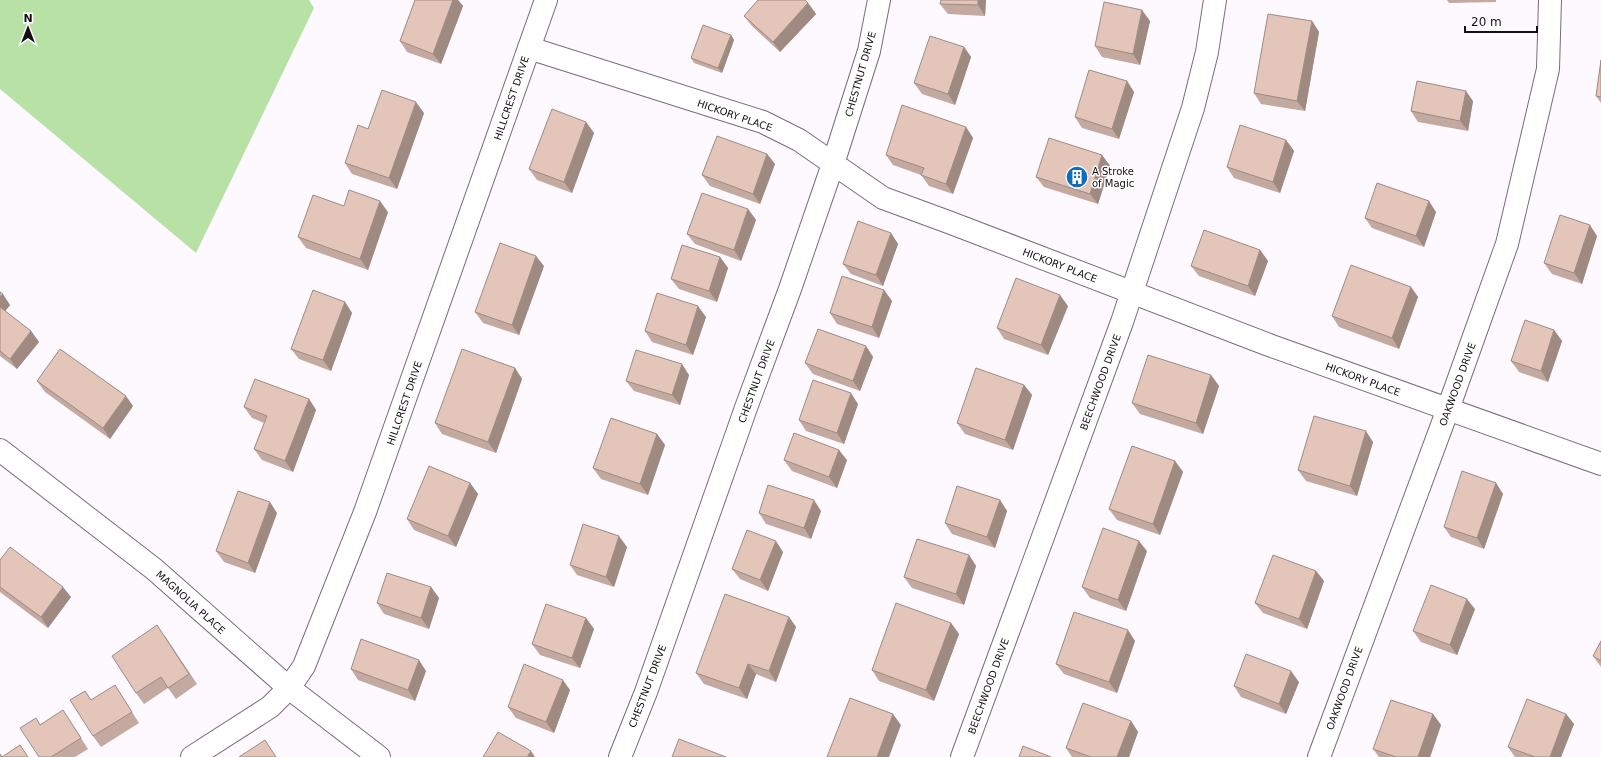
<svg xmlns="http://www.w3.org/2000/svg" width="1601" height="757" font-family="'DejaVu Sans',sans-serif">
	<style>
		.green { fill: #b7e1a5 }
		.lines { fill: none; stroke-linecap: round; stroke-linejoin: round }
		.minor-casing { stroke: #7d6a7d; stroke-width: 24 }
		.minor { stroke: #fff; stroke-width: 22 }
		.wall { fill: #c3a99f }
		.shaded-wall { fill: #9f8a82 }
		.building { fill: #e3c5b9; stroke: #9f8a82 }
		.labels { text-anchor: middle; stroke-width: 3; stroke-linejoin: round; paint-order: stroke }
		.street-label { font-size: 10px; fill: #140d14; stroke: #fff }
		.poi-label { font-size: 10px; fill: #140d14; stroke: #fff; text-anchor: start }
	</style>
	<rect width="100%" height="100%" fill="#fef9fe"/>
	<!-- green -->
	<polygon class="green" points="0,0 309,0 314,8 196,253 0,89"/>
	<g class="lines">
		<!-- minor casing -->
		<g class="minor-casing">
			<g id="minor">
				<polyline points="529,48 763,122 799,140 883,198 951,223 1269,345 1601,464"/>
				<polyline points="0,450 154,569 289,688 379,757"/>
				<polyline points="192,757 270,707 289,688 304,666 365,512 546,0"/>
				<polyline points="620,757 646,692 747,405 790,289 833,164 869,51 879,0"/>
				<polyline points="962,757 1122,322 1193,108 1207,52 1215,0"/>
				<polyline points="1319,757 1448,409 1507,244 1548,69 1550,0"/>
			</g>
		</g>
		<!-- minor -->
		<use href="#minor" class="minor"/>
	</g>
	<!-- wall -->
	<g class="wall">
		<polygon points="415,0 458,0 463,6 441,64 407,52 400,41"/>
		<polygon points="941,0 986,0 985,16 948,14 940,4"/>
		<polygon points="1447,0 1496,0 1496,2 1449,3"/>
		<polygon points="808,3 816,14 780,52 752,26 744,16"/>
		<polygon points="1150,21 1140,65 1102,57 1095,46"/>
		<polygon points="1312,21 1319,32 1305,111 1261,104 1254,93"/>
		<polygon points="731,35 734,40 722,73 694,63 691,58"/>
		<polygon points="964,47 971,57 955,105 922,94 914,83"/>
		<polygon points="1601,60 1601,103 1596,96"/>
		<polygon points="1127,81 1134,92 1119,139 1082,128 1075,117"/>
		<polygon points="1473,101 1468,131 1418,122 1411,111"/>
		<polygon points="424,113 397,189 352,174 345,163 368,129"/>
		<polygon points="586,122 594,133 572,193 537,180 529,169"/>
		<polygon points="966,127 973,138 953,194 929,186 921,175 893,165 886,155"/>
		<polygon points="1286,140 1294,151 1280,193 1234,178 1227,167"/>
		<polygon points="767,154 775,164 760,204 710,186 702,175"/>
		<polygon points="1102,155 1110,166 1098,204 1044,187 1036,177"/>
		<polygon points="344,206 388,212 368,270 306,248 298,237"/>
		<polygon points="748,209 756,220 741,261 695,244 687,234"/>
		<polygon points="1436,212 1424,247 1372,228 1365,218"/>
		<polygon points="891,233 898,244 883,286 851,274 843,264"/>
		<polygon points="1597,236 1582,284 1552,274 1544,263"/>
		<polygon points="1260,250 1268,261 1255,296 1199,276 1191,266"/>
		<polygon points="720,257 728,268 717,302 679,289 671,279"/>
		<polygon points="544,266 519,335 483,323 475,312"/>
		<polygon points="1411,287 1418,297 1399,349 1339,327 1332,316"/>
		<polygon points="884,290 892,301 879,338 837,324 830,313"/>
		<polygon points="0,292 10,305 5,311 31,331 39,342 17,369 0,356"/>
		<polygon points="345,302 352,313 331,371 299,359 291,349"/>
		<polygon points="1068,306 1048,355 1004,339 997,328"/>
		<polygon points="706,317 693,355 652,342 645,331"/>
		<polygon points="1554,330 1562,341 1548,382 1519,372 1511,361"/>
		<polygon points="866,346 873,357 860,391 813,374 805,363"/>
		<polygon points="515,368 522,379 496,453 442,434 435,423"/>
		<polygon points="689,375 680,405 634,391 626,381"/>
		<polygon points="1211,375 1219,386 1203,434 1140,414 1132,403"/>
		<polygon points="37,381 133,406 110,439 45,392"/>
		<polygon points="1024,385 1032,395 1013,450 965,434 957,423"/>
		<polygon points="309,399 316,410 293,472 262,460 254,449 264,423 252,418 244,407"/>
		<polygon points="858,404 844,444 806,431 799,420"/>
		<polygon points="657,434 665,445 648,495 601,479 593,468"/>
		<polygon points="1373,442 1357,496 1306,481 1298,470"/>
		<polygon points="784,460 847,460 837,488 792,471"/>
		<polygon points="1175,461 1183,472 1160,535 1117,520 1109,509"/>
		<polygon points="470,483 478,494 456,547 414,530 407,519"/>
		<polygon points="1496,483 1503,494 1484,549 1451,537 1444,527"/>
		<polygon points="1000,500 1007,511 995,548 952,534 945,523"/>
		<polygon points="821,511 811,539 766,524 759,513"/>
		<polygon points="277,513 255,573 224,562 216,551"/>
		<polygon points="627,547 614,587 577,575 570,565"/>
		<polygon points="1147,551 1126,611 1090,598 1082,587"/>
		<polygon points="783,552 768,591 740,579 732,569"/>
		<polygon points="969,555 976,566 964,605 912,588 904,577"/>
		<polygon points="0,560 71,597 48,628 0,592"/>
		<polygon points="1316,571 1324,581 1307,629 1263,613 1255,603"/>
		<polygon points="431,587 439,598 429,629 384,614 377,603"/>
		<polygon points="1475,609 1457,655 1421,642 1413,631"/>
		<polygon points="789,617 796,627 776,682 756,674 747,699 704,684 696,673"/>
		<polygon points="586,618 594,629 580,668 540,655 532,644"/>
		<polygon points="951,623 959,634 934,701 879,681 872,670"/>
		<polygon points="165,636 197,684 176,699 168,688 144,704 136,693"/>
		<polygon points="1135,641 1117,693 1064,674 1056,664"/>
		<polygon points="1601,641 1601,667 1593,656"/>
		<polygon points="351,669 426,671 415,701 358,680"/>
		<polygon points="1299,682 1286,714 1241,697 1234,686"/>
		<polygon points="570,690 554,733 516,718 508,707"/>
		<polygon points="85,691 91,700 122,696 139,723 101,747 93,736"/>
		<polygon points="1433,714 1441,725 1430,757 1379,757 1373,749"/>
		<polygon points="1566,714 1574,724 1561,757 1515,757 1508,747"/>
		<polygon points="70,721 88,749 75,757 39,757 40,725"/>
		<polygon points="1131,721 1138,732 1129,757 1072,757 1066,748"/>
	</g>
	<!-- shaded-wall -->
	<g class="shaded-wall">
		<polygon points="453,0 458,0 463,6 441,64 433,54"/>
		<polygon points="978,0 986,0 985,16 978,5"/>
		<polygon points="808,3 816,14 780,52 773,42"/>
		<polygon points="1142,10 1150,21 1140,65 1133,54"/>
		<polygon points="1312,21 1319,32 1305,111 1297,101"/>
		<polygon points="731,35 734,40 722,73 718,68"/>
		<polygon points="964,47 971,57 955,105 948,94"/>
		<polygon points="1127,81 1134,92 1119,139 1112,129"/>
		<polygon points="1466,91 1473,101 1468,131 1460,121"/>
		<polygon points="416,102 424,113 397,189 389,178"/>
		<polygon points="586,122 594,133 572,193 564,182"/>
		<polygon points="966,127 973,138 953,194 946,184"/>
		<polygon points="1286,140 1294,151 1280,193 1273,182"/>
		<polygon points="767,154 775,164 760,204 753,194"/>
		<polygon points="1102,155 1110,166 1098,204 1090,194"/>
		<polygon points="380,201 388,212 368,270 360,259"/>
		<polygon points="1429,201 1436,212 1424,247 1416,236"/>
		<polygon points="748,209 756,220 741,261 734,250"/>
		<polygon points="1590,225 1597,236 1582,284 1574,273"/>
		<polygon points="891,233 898,244 883,286 876,275"/>
		<polygon points="1260,250 1268,261 1255,296 1248,286"/>
		<polygon points="536,256 544,266 519,335 512,325"/>
		<polygon points="720,257 728,268 717,302 709,291"/>
		<polygon points="1411,287 1418,297 1399,349 1392,338"/>
		<polygon points="884,290 892,301 879,338 872,327"/>
		<polygon points="3,294 10,305 3,314 0,310 0,297"/>
		<polygon points="1060,295 1068,306 1048,355 1041,345"/>
		<polygon points="345,302 352,313 331,371 323,360"/>
		<polygon points="698,306 706,317 693,355 686,345"/>
		<polygon points="1554,330 1562,341 1548,382 1541,371"/>
		<polygon points="31,331 39,342 17,369 10,359"/>
		<polygon points="866,346 873,357 860,391 853,381"/>
		<polygon points="682,364 689,375 680,405 672,395"/>
		<polygon points="515,368 522,379 496,453 488,442"/>
		<polygon points="1211,375 1219,386 1203,434 1196,423"/>
		<polygon points="1024,385 1032,395 1013,450 1005,440"/>
		<polygon points="851,393 858,404 844,444 837,433"/>
		<polygon points="126,396 133,406 110,439 103,428"/>
		<polygon points="309,399 316,410 293,472 285,461"/>
		<polygon points="1366,431 1373,442 1357,496 1350,486"/>
		<polygon points="657,434 665,445 648,495 640,484"/>
		<polygon points="839,450 847,460 837,488 829,477"/>
		<polygon points="1175,461 1183,472 1160,535 1153,524"/>
		<polygon points="470,483 478,494 456,547 448,536"/>
		<polygon points="1496,483 1503,494 1484,549 1477,538"/>
		<polygon points="814,500 821,511 811,539 804,528"/>
		<polygon points="1000,500 1007,511 995,548 987,537"/>
		<polygon points="270,502 277,513 255,573 248,563"/>
		<polygon points="619,536 627,547 614,587 606,577"/>
		<polygon points="776,541 783,552 768,591 760,580"/>
		<polygon points="1139,541 1147,551 1126,611 1118,600"/>
		<polygon points="969,555 976,566 964,605 956,594"/>
		<polygon points="1316,571 1324,581 1307,629 1299,619"/>
		<polygon points="63,587 71,597 48,628 41,617"/>
		<polygon points="431,587 439,598 429,629 421,618"/>
		<polygon points="1467,599 1475,609 1457,655 1450,645"/>
		<polygon points="789,617 796,627 776,682 769,671"/>
		<polygon points="586,618 594,629 580,668 572,658"/>
		<polygon points="951,623 959,634 934,701 926,690"/>
		<polygon points="1128,630 1135,641 1117,693 1109,682"/>
		<polygon points="419,660 426,671 415,701 408,690"/>
		<polygon points="748,664 756,674 747,699 739,688"/>
		<polygon points="1291,671 1299,682 1286,714 1279,704"/>
		<polygon points="563,680 570,690 554,733 546,722"/>
		<polygon points="893,714 901,725 889,757 877,757"/>
		<polygon points="1433,714 1441,725 1430,757 1418,757"/>
		<polygon points="1566,714 1574,724 1561,757 1550,757"/>
		<polygon points="1131,721 1138,732 1129,757 1117,757"/>
		<polygon points="531,751 535,757 527,757"/>
	</g>
	<!-- building -->
	<g class="building">
		<polygon points="415,0 453,0 433,54 400,41"/>
		<polygon points="758,0 805,0 808,3 773,42 744,16"/>
		<polygon points="941,0 978,0 978,5 940,4"/>
		<polygon points="1104,2 1142,10 1133,54 1095,46"/>
		<polygon points="1268,14 1312,21 1297,101 1254,93"/>
		<polygon points="703,25 731,35 718,68 691,58"/>
		<polygon points="930,36 964,47 948,94 914,83"/>
		<polygon points="1601,60 1601,97 1596,96"/>
		<polygon points="1089,70 1127,81 1112,129 1075,117"/>
		<polygon points="1417,81 1466,91 1460,121 1411,111"/>
		<polygon points="382,90 416,102 389,178 345,163 358,125 368,129"/>
		<polygon points="902,105 966,127 946,184 921,175 924,168 886,155"/>
		<polygon points="552,109 586,122 564,182 529,169"/>
		<polygon points="1240,125 1286,140 1273,182 1227,167"/>
		<polygon points="717,136 767,154 753,194 702,175"/>
		<polygon points="1049,138 1102,155 1090,194 1036,177"/>
		<polygon points="1377,183 1429,201 1416,236 1365,218"/>
		<polygon points="349,190 380,201 360,259 298,237 313,195 344,206"/>
		<polygon points="702,193 748,209 734,250 687,234"/>
		<polygon points="1560,215 1590,225 1574,273 1544,263"/>
		<polygon points="858,221 891,233 876,275 843,264"/>
		<polygon points="1204,230 1260,250 1248,286 1191,266"/>
		<polygon points="500,243 536,256 512,325 475,312"/>
		<polygon points="682,245 720,257 709,291 671,279"/>
		<polygon points="1351,265 1411,287 1392,338 1332,316"/>
		<polygon points="842,276 884,290 872,327 830,313"/>
		<polygon points="1016,278 1060,295 1041,345 997,328"/>
		<polygon points="313,290 345,302 323,360 291,349"/>
		<polygon points="0,292 3,294 0,297"/>
		<polygon points="657,293 698,306 686,345 645,331"/>
		<polygon points="0,307 31,331 10,359 0,351"/>
		<polygon points="1525,320 1554,330 1541,371 1511,361"/>
		<polygon points="818,329 866,346 853,381 805,363"/>
		<polygon points="60,349 126,396 103,428 37,381"/>
		<polygon points="462,349 515,368 488,442 435,423"/>
		<polygon points="636,350 682,364 672,395 626,381"/>
		<polygon points="1148,355 1211,375 1196,423 1132,403"/>
		<polygon points="976,368 1024,385 1005,440 957,423"/>
		<polygon points="255,379 309,399 285,461 254,449 267,416 244,407"/>
		<polygon points="813,380 851,393 837,433 799,420"/>
		<polygon points="1314,416 1366,431 1350,486 1298,470"/>
		<polygon points="611,418 657,434 640,484 593,468"/>
		<polygon points="794,433 839,450 829,477 784,460"/>
		<polygon points="1132,446 1175,461 1153,524 1109,509"/>
		<polygon points="429,466 470,483 448,536 407,519"/>
		<polygon points="1462,471 1496,483 1477,538 1444,527"/>
		<polygon points="768,485 814,500 804,528 759,513"/>
		<polygon points="957,486 1000,500 987,537 945,523"/>
		<polygon points="238,491 270,502 248,563 216,551"/>
		<polygon points="583,524 619,536 606,577 570,565"/>
		<polygon points="1103,528 1139,541 1118,600 1082,587"/>
		<polygon points="747,530 776,541 760,580 732,569"/>
		<polygon points="917,539 969,555 956,594 904,577"/>
		<polygon points="10,547 63,587 41,617 0,587 0,560"/>
		<polygon points="1273,555 1316,571 1299,619 1255,603"/>
		<polygon points="387,573 431,587 421,618 377,603"/>
		<polygon points="1431,585 1467,599 1450,645 1413,631"/>
		<polygon points="725,594 789,617 769,671 748,664 739,688 696,673"/>
		<polygon points="896,603 951,623 926,690 872,670"/>
		<polygon points="546,604 586,618 572,658 532,644"/>
		<polygon points="1074,612 1128,630 1109,682 1056,664"/>
		<polygon points="157,625 189,674 168,688 161,677 136,693 112,656"/>
		<polygon points="361,639 419,660 408,690 351,669"/>
		<polygon points="1601,641 1601,661 1593,656"/>
		<polygon points="1246,654 1291,671 1279,704 1234,686"/>
		<polygon points="524,664 563,680 546,722 508,707"/>
		<polygon points="115,685 132,712 93,736 70,700 85,691 91,700"/>
		<polygon points="850,698 893,714 877,757 827,757"/>
		<polygon points="1527,699 1566,714 1550,757 1535,757 1508,747"/>
		<polygon points="1391,700 1433,714 1418,757 1396,757 1373,749"/>
		<polygon points="1083,703 1131,721 1117,757 1091,757 1066,748"/>
		<polygon points="63,710 81,738 51,757 39,757 20,728 36,718 40,725"/>
		<polygon points="498,732 531,751 527,757 483,757"/>
		<polygon points="679,739 726,757 672,757"/>
		<polygon points="265,740 276,757 239,757"/>
		<polygon points="20,745 28,757 0,757 0,754 2,757"/>
		<polygon points="1023,746 1051,757 1019,757"/>
	</g>
	<!-- icons -->
	<defs>
		<g id="building-disc" transform="scale(1.15)"><circle r="9.5" fill="#0f6db9" stroke="#fff"/><path d="M-4-6H4V6H1V3H-1V6H-4ZM-2.5-4.3h1.7v1.8h-1.7ZM.8-4.3h1.7v1.8H.8ZM-2.5-1h1.7V.8h-1.7ZM.8-1h1.7V.8H.8Z" fill="#fff"/></g>
	</defs>
	<g fill-rule="evenodd">
		<use href="#building-disc" x="1077" y="177"/>
	</g>
	<g class="labels">
		<!-- street labels -->
		<g class="street-label">
			<text transform="translate(860 74) rotate(-74)" y="4">CHESTNUT DRIVE</text>
			<text transform="translate(511 98) rotate(-71)" y="4">HILLCREST DRIVE</text>
			<text transform="translate(735 115) rotate(19)" y="4">HICKORY PLACE</text>
			<text transform="translate(1060 265) rotate(21)" y="4">HICKORY PLACE</text>
			<text transform="translate(1363 379) rotate(20)" y="4">HICKORY PLACE</text>
			<text transform="translate(756 381) rotate(-70)" y="4">CHESTNUT DRIVE</text>
			<text transform="translate(1100 382) rotate(-70)" y="4">BEECHWOOD DRIVE</text>
			<text transform="translate(1457 384) rotate(-70)" y="4">OAKWOOD DRIVE</text>
			<text transform="translate(404 403) rotate(-71)" y="4">HILLCREST DRIVE</text>
			<text transform="translate(191 602) rotate(42)" y="4">MAGNOLIA PLACE</text>
			<text transform="translate(647 686) rotate(-69)" y="4">CHESTNUT DRIVE</text>
			<text transform="translate(988 686) rotate(-70)" y="4">BEECHWOOD DRIVE</text>
			<text transform="translate(1344 688) rotate(-70)" y="4">OAKWOOD DRIVE</text>
		</g>
		<!-- poi labels -->
		<g class="poi-label">
			<text x="1092" y="175">A Stroke<tspan x="1092" dy="12">of Magic</tspan></text>
		</g>
	</g>
	<!-- north arrow -->
	<g transform="translate(28 28)" stroke="#ffffff" stroke-width="3" paint-order="stroke">
	<path d="M0-3L7 15L0 10L-7 15Z" fill="#140d14"/>
	<text y="-6" font-size="11" font-weight="bold" text-anchor="middle" fill="#140d14">N</text>
	</g>
	<!-- scale -->
	<path d="M1465 26v6h72v-6" fill="none" stroke="#140d14" stroke-width="2"/>
	<text x="1471" y="26" font-size="12" fill="#140d14" stroke="#ffffff" stroke-width="3" paint-order="stroke">20 m</text>
</svg>
